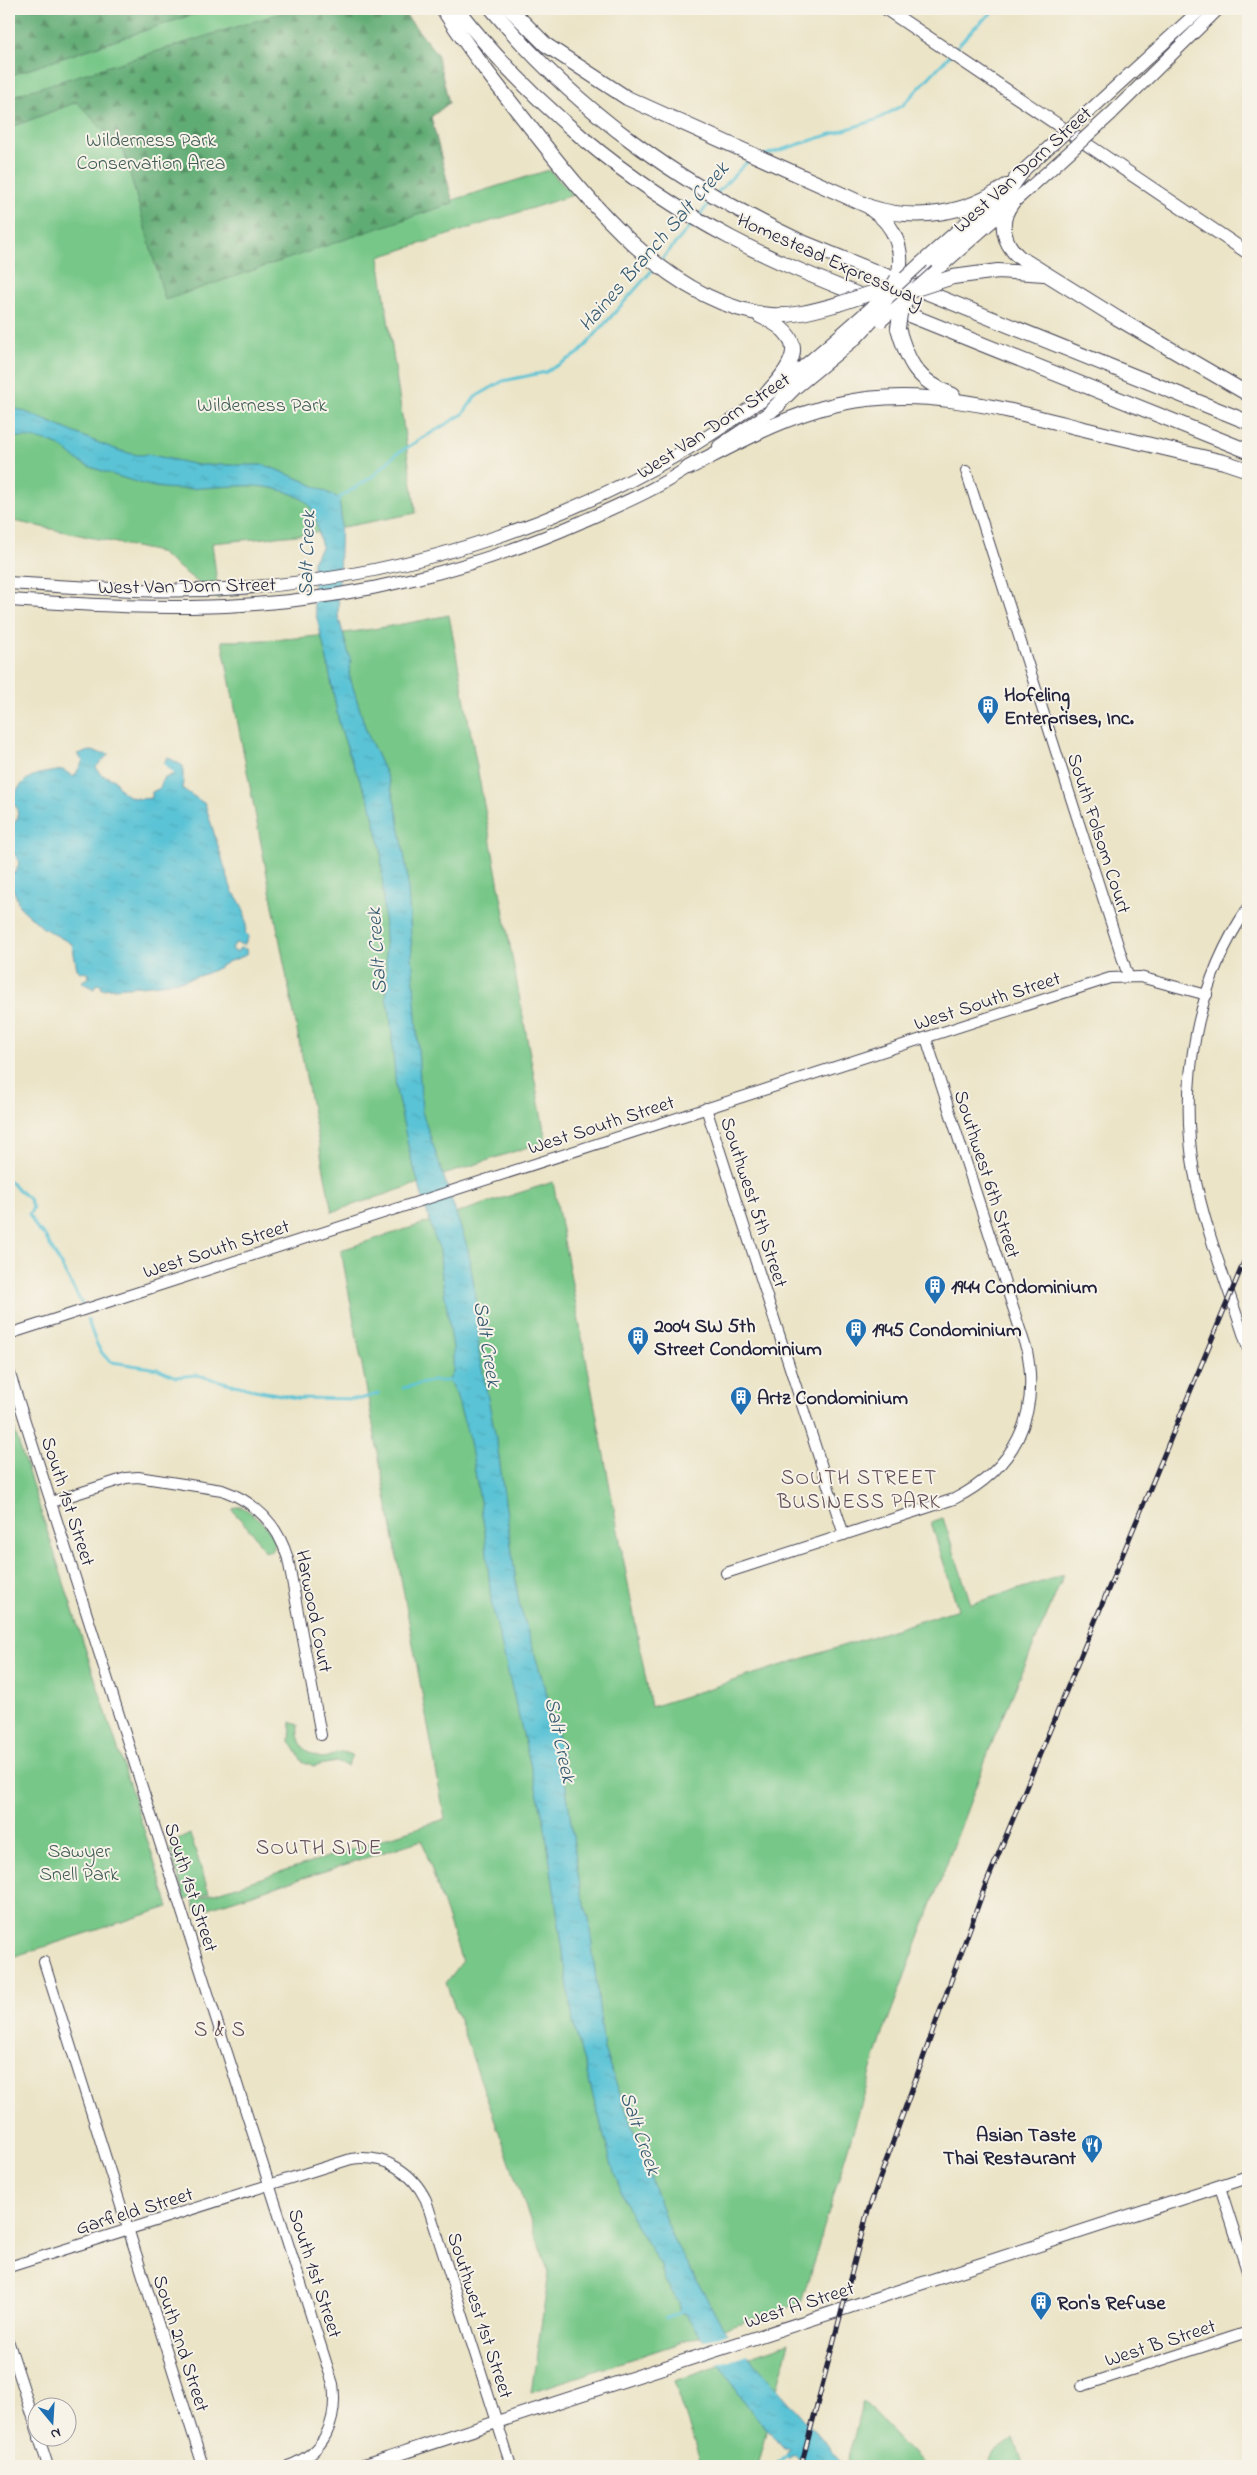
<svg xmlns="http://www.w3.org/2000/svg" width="1257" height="2475" font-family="'Indie Flower',sans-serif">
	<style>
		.green { fill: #77c788; stroke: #4c7462 }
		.forest { fill: url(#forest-firs); stroke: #426758 }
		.water { fill: url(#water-ripples); stroke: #3e7288 }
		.pier { fill: #ebe4c7 }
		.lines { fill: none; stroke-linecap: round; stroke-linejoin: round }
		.stream { stroke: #5ac3d5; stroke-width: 3 }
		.minor-casing { stroke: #403f50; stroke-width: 12 }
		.major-casing { stroke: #403f50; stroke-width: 14 }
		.highway-casing { stroke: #403f50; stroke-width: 16 }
		.minor { stroke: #fff; stroke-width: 10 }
		.major { stroke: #fff; stroke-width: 12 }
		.highway { stroke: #fff; stroke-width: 14 }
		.rail-casing { stroke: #22223b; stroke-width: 5 }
		.rail { stroke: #f7f3e8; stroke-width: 3; stroke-dasharray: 9; stroke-linecap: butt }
		.major-bridge-casing { stroke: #403f50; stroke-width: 14; stroke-linecap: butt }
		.highway-bridge-casing { stroke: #403f50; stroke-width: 16; stroke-linecap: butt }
		.major-bridge { stroke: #fff; stroke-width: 12 }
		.highway-bridge { stroke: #fff; stroke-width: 14 }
		.labels { text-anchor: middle; stroke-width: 4; stroke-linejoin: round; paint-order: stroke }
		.park-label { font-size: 20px; fill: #405c56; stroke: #f7f3e8 }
		.street-label { font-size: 20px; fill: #22223b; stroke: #f7f3e8 }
		.poi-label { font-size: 20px; font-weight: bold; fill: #22223b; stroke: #f7f3e8; text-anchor: start }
		.water-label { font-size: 21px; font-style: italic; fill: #365a71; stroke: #f7f3e8 }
		.neighbourhood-label { font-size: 21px; letter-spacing: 1px; fill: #614e58; stroke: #f7f3e8 }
	</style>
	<defs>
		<pattern id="forest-firs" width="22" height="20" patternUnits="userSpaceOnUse" patternTransform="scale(1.25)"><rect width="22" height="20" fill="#61ac74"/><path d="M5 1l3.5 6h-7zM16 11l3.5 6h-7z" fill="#508c60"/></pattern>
		<pattern id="water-ripples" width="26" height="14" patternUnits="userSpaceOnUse" patternTransform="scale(1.25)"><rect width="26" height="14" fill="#5ac3d5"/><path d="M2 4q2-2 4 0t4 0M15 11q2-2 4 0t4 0" fill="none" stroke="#4ea7b8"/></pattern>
	</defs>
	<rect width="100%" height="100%" fill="#f7f3e8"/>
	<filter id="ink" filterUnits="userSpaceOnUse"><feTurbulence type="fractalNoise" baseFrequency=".02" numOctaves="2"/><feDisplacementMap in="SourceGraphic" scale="10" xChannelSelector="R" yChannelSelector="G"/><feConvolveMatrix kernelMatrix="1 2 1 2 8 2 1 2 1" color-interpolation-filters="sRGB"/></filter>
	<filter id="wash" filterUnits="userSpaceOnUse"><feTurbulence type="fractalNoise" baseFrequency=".0096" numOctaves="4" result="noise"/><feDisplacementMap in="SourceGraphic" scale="20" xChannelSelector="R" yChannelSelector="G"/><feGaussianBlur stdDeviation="1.12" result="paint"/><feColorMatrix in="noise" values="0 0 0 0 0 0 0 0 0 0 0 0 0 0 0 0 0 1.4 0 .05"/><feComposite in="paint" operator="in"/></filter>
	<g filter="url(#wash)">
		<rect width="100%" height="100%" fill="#ebe4c7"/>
		<!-- green -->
		<g class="green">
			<polygon points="9,9 339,9 450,201 549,170 573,195 379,257 416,513 307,534 212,543 219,599 159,552 9,520"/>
			<path d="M449 615 546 1141 332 1212 222 641C299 641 373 631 449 615Z"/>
			<polygon points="553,1182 651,1707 958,1609 931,1522 943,1518 971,1604 1064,1575 994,1738 881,2039 801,2303 531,2392 549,2273 446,1983 462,1962 422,1840 196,1912 193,1900 445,1819 341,1250"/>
			<polygon points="9,1413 169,1907 9,1958"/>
			<path d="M236 1507H242C254 1514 280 1534 273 1550L269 1552 264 1551 255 1536 232 1510Z"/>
			<path d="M291 1722 298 1725C296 1741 305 1756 323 1758 338 1755 335 1748 352 1755L347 1766 336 1762 314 1766 302 1761 290 1741Z"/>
			<polygon points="190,1834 209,1893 185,1900 171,1850 176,1841"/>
			<polygon points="789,2343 757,2466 702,2466 674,2381"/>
			<polygon points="863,2401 925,2466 846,2466"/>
			<polygon points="1014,2438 1024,2466 988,2466 994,2452"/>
		</g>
		<!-- forest -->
		<g class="forest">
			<polygon points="9,9 209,9 9,76"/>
			<polygon points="294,9 401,9 437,54 449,103 431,117 453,203 165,300 124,152 77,102 9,128 9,97"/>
		</g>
		<!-- water -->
		<g class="water">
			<path d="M9 407C36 412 130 463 147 454L198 465H265L302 480 339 498 341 516 338 615 351 662 349 674 367 733 389 781 397 811 407 872 422 1112 468 1249 478 1310 479 1353 497 1443 519 1603 546 1691 561 1750 581 1894 589 1918 604 2050 673 2239 723 2327 845 2466H806L794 2454 788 2459 786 2455 789 2448H784L751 2411 685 2313H679V2303L664 2279 661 2266 632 2219 614 2173 573 2022 544 1821 491 1602 485 1532 470 1442 456 1394 450 1383 449 1379 453 1373V1348L441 1271 440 1250 434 1236 410 1155 396 1090 390 1013 386 999 387 983 381 849 370 803 350 757 339 723 327 660 314 606 313 561 322 546C316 531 318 508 302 499 258 473 202 495 155 487 141 484 93 469 82 463 74 459 68 451 61 447 45 438 26 437 9 437Z"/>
			<path d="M91 751 109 754 96 767 100 774 115 780C123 798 134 800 152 798V792L160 788 163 779 174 774 164 764 167 757 183 766V789L205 804 232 891C242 902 249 918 245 933L249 936 244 945 235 943 232 949 236 952 240 948 246 949 247 954C240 959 232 959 226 963 192 986 142 985 102 989L101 985 96 984 94 989 81 982 89 977 88 973 80 972 77 969 72 944 43 928 19 906C17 894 9 886 9 874L16 872 19 863 15 854H9V823L13 824 18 818 17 808 11 800C27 772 34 775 63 770L74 777 83 761 77 754Z"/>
		</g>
		<!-- pier -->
		<polygon class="pier" points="731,2332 750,2353 715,2365 701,2342"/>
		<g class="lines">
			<!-- stream -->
			<g class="stream">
				<polyline points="954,50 975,27 996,9"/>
				<polyline points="765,155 876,120 903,105 950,55"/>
				<polyline points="717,193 746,163 754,159"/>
				<polyline points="700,215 713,198"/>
				<polyline points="661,260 694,222"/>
				<polyline points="338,502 339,498 373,476 396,454 463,414 475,397 503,381 546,372 579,353 655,267"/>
				<polyline points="9,1181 29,1199 33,1209 29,1214 37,1229 45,1236 82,1304"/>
				<path d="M88 1320C93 1335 98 1354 112 1362L158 1369 176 1377 197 1375 250 1389 297 1398 360 1399 378 1394"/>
				<polyline points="403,1388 432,1381 454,1381"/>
				<polyline points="666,2318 682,2311"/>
				<polyline points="775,2466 788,2455"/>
			</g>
		</g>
	</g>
	<g filter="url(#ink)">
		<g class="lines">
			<!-- minor casing -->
			<g class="minor-casing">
				<g id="minor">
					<polyline points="966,471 1128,976"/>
					<path d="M1248 908C1196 983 1179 1083 1194 1172 1205 1231 1230 1292 1248 1349"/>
					<polyline points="706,1108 844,1535"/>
					<polyline points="9,1334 1110,978 1140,977 1207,995"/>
					<path d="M9 1371 333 2384C338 2421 325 2453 288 2466"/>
					<path d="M51 1502 126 1478 138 1477 222 1490C256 1502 278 1524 288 1559L321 1735"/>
					<path d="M726 1573 954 1499C1014 1469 1040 1417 1027 1351L926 1038"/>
					<polyline points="44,1962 203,2466"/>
					<polyline points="1220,2187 1248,2274"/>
					<path d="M9 2267 351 2159C384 2154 412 2171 426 2200L511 2466"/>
					<polyline points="9,2343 38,2433"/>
					<polyline points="1082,2386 1248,2332"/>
					<polyline points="39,2438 48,2466"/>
				</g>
			</g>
			<!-- major casing -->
			<g class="major-casing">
				<g id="major">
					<polyline points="886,9 1248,253"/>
					<polyline points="1097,104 1201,9"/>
					<polyline points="1111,114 1218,9"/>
					<polyline points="1015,178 1037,158"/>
					<polyline points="923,261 995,197"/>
					<polyline points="936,271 1052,168"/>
					<polyline points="719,446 779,406"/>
					<path d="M9 583C86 588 164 594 241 588 417 576 592 517 737 417 782 386 823 350 864 314"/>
					<path d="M9 600C87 605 164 610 242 605 358 598 475 569 581 522 619 505 660 488 695 463"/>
					<polyline points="362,2466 1248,2177"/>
				</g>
			</g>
			<!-- highway casing -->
			<g class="highway-casing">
				<g id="highway">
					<path d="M443 9C470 51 500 89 531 128 589 202 670 305 771 315 793 317 816 310 838 304"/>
					<path d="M457 9C530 102 627 183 731 238 776 262 823 280 869 299"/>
					<path d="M492 9C578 112 681 185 802 242L1248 422"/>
					<path d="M510 9 546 45 627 98 870 207C916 222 967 214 1006 186"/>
					<path d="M1012 203C998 221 1003 243 1019 257L1117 318 1248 394"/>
					<path d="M872 210C895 224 906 254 897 279"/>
					<polyline points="924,276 940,256 1006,195 1022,172"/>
					<polyline points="953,277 998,271 1044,274"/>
					<polyline points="878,302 916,289"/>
					<polyline points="892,308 1248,451"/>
					<path d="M760 316C817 341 789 369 760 401"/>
					<path d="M898 328C908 363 917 381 953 395"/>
					<polyline points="771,411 795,387 856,337 874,318"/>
					<path d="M688 468C737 443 784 416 838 404 920 385 1001 408 1080 428 1128 440 1176 451 1224 462L1248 470"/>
				</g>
			</g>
			<!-- minor -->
			<use href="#minor" class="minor"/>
			<!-- major -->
			<use href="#major" class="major"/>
			<!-- highway -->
			<use href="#highway" class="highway"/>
			<!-- rail casing -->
			<g class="rail-casing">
				<polyline id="rail" points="801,2466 867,2214 984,1889 1248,1252"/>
			</g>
			<!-- rail -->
			<use href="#rail" class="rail"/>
			<!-- major-bridge casing -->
			<g class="major-bridge-casing">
				<g id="major-bridge">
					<polyline points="1037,158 1097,104"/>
					<polyline points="1052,168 1111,114"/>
					<polyline points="896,286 923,261"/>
					<polyline points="916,289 936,271"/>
					<polyline points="864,314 885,296"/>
					<polyline points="881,321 907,298"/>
				</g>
			</g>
			<!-- highway-bridge casing -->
			<g class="highway-bridge-casing">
				<g id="highway-bridge">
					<polyline points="916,289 953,277"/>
					<polyline points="838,304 893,286 897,279"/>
					<polyline points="874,318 886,299"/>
					<polyline points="898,328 900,314 907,298"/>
				</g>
			</g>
			<!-- major-bridge -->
			<use href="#major-bridge" class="major-bridge"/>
			<!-- highway-bridge -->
			<use href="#highway-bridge" class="highway-bridge"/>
		</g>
	</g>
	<!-- icons -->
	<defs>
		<g id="building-pin" transform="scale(1.125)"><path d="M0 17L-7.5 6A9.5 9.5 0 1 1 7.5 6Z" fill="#1f6fb2" stroke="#f7f3e8"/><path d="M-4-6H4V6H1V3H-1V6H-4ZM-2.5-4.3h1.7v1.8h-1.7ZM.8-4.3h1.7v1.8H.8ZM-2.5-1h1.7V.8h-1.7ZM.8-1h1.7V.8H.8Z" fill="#fff"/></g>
		<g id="restaurant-pin" transform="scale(1.125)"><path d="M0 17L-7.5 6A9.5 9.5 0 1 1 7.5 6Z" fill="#1f6fb2" stroke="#f7f3e8"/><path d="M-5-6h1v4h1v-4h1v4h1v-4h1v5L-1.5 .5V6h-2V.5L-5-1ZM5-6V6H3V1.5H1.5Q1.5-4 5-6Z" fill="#fff"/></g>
	</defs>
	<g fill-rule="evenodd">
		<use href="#building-pin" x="988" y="706"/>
		<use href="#building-pin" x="935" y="1286"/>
		<use href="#building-pin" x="856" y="1329"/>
		<use href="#building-pin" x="638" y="1337"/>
		<use href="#building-pin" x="741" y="1397"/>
		<use href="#restaurant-pin" x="1092" y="2145"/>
		<use href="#building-pin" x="1041" y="2302"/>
	</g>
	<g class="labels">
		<!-- park labels -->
		<g class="park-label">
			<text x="151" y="146">Wilderness Park<tspan x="151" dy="23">Conservation Area</tspan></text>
			<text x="262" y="411">Wilderness Park</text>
			<text x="79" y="1857">Sawyer<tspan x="79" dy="23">Snell Park</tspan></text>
		</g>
		<!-- street labels -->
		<g class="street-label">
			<text transform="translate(1022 169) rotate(-42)" y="7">West Van Dorn Street</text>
			<text transform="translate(831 259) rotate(24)" y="7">Homestead Expressway</text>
			<text transform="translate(713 425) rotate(-33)" y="7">West Van Dorn Street</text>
			<text transform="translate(187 585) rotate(-1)" y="7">West Van Dorn Street</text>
			<text transform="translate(1100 833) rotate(72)" y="7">South Folsom Court</text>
			<text transform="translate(987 1000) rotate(-18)" y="7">West South Street</text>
			<text transform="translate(601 1124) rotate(-18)" y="7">West South Street</text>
			<text transform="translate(988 1174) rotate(72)" y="7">Southwest 6th Street</text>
			<text transform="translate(755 1202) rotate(72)" y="7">Southwest 5th Street</text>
			<text transform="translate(216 1248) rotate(-18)" y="7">West South Street</text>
			<text transform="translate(69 1501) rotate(72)" y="7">South 1st Street</text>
			<text transform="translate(315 1611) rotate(79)" y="7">Harwood Court</text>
			<text transform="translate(192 1887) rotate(72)" y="7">South 1st Street</text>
			<text transform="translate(134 2210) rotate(-17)" y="7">Garfield Street</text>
			<text transform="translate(316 2273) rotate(72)" y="7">South 1st Street</text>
			<text transform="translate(799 2304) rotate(-18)" y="7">West A Street</text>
			<text transform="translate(481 2315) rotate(72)" y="7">Southwest 1st Street</text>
			<text transform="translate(1160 2342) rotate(-18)" y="7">West B Street</text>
			<text transform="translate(182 2343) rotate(72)" y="7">South 2nd Street</text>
		</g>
		<!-- poi labels -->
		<g class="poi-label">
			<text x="1004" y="701">Hofeling<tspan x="1004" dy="23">Enterprises, Inc.</tspan></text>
			<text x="951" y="1293">1944 Condominium</text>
			<text x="654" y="1332">2004 SW 5th<tspan x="654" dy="23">Street Condominium</tspan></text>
			<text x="872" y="1336">1945 Condominium</text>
			<text x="757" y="1404">Artz Condominium</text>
			<text x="1076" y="2141" text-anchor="end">Asian Taste<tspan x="1076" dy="23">Thai Restaurant</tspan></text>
			<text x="1057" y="2309">Ron's Refuse</text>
		</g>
		<!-- water labels -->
		<g class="water-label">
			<text transform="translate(653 246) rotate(-49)" y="7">Haines Branch Salt Creek</text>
			<text transform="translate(306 554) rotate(-88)" y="7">Salt Creek</text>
			<text transform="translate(376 951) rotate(-94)" y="7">Salt Creek</text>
			<text transform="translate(488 1344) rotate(81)" y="7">Salt Creek</text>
			<text transform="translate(561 1740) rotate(78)" y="7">Salt Creek</text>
			<text transform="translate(641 2133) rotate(71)" y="7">Salt Creek</text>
		</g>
		<!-- neighbourhood labels -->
		<g class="neighbourhood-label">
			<text x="859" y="1484">SOUTH STREET<tspan x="859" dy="24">BUSINESS PARK</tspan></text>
			<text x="319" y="1854">SOUTH SIDE</text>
			<text x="220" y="2036">S &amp; S</text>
		</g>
	</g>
	<!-- margin -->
	<rect width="1257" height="2475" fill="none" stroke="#f7f3e8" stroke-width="30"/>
	<!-- north arrow -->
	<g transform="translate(52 2422) rotate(162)"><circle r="24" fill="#f7f3e8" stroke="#a29fa3"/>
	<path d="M0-4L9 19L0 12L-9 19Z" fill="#1f6fb2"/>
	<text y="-8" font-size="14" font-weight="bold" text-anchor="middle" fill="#22223b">N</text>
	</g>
</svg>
